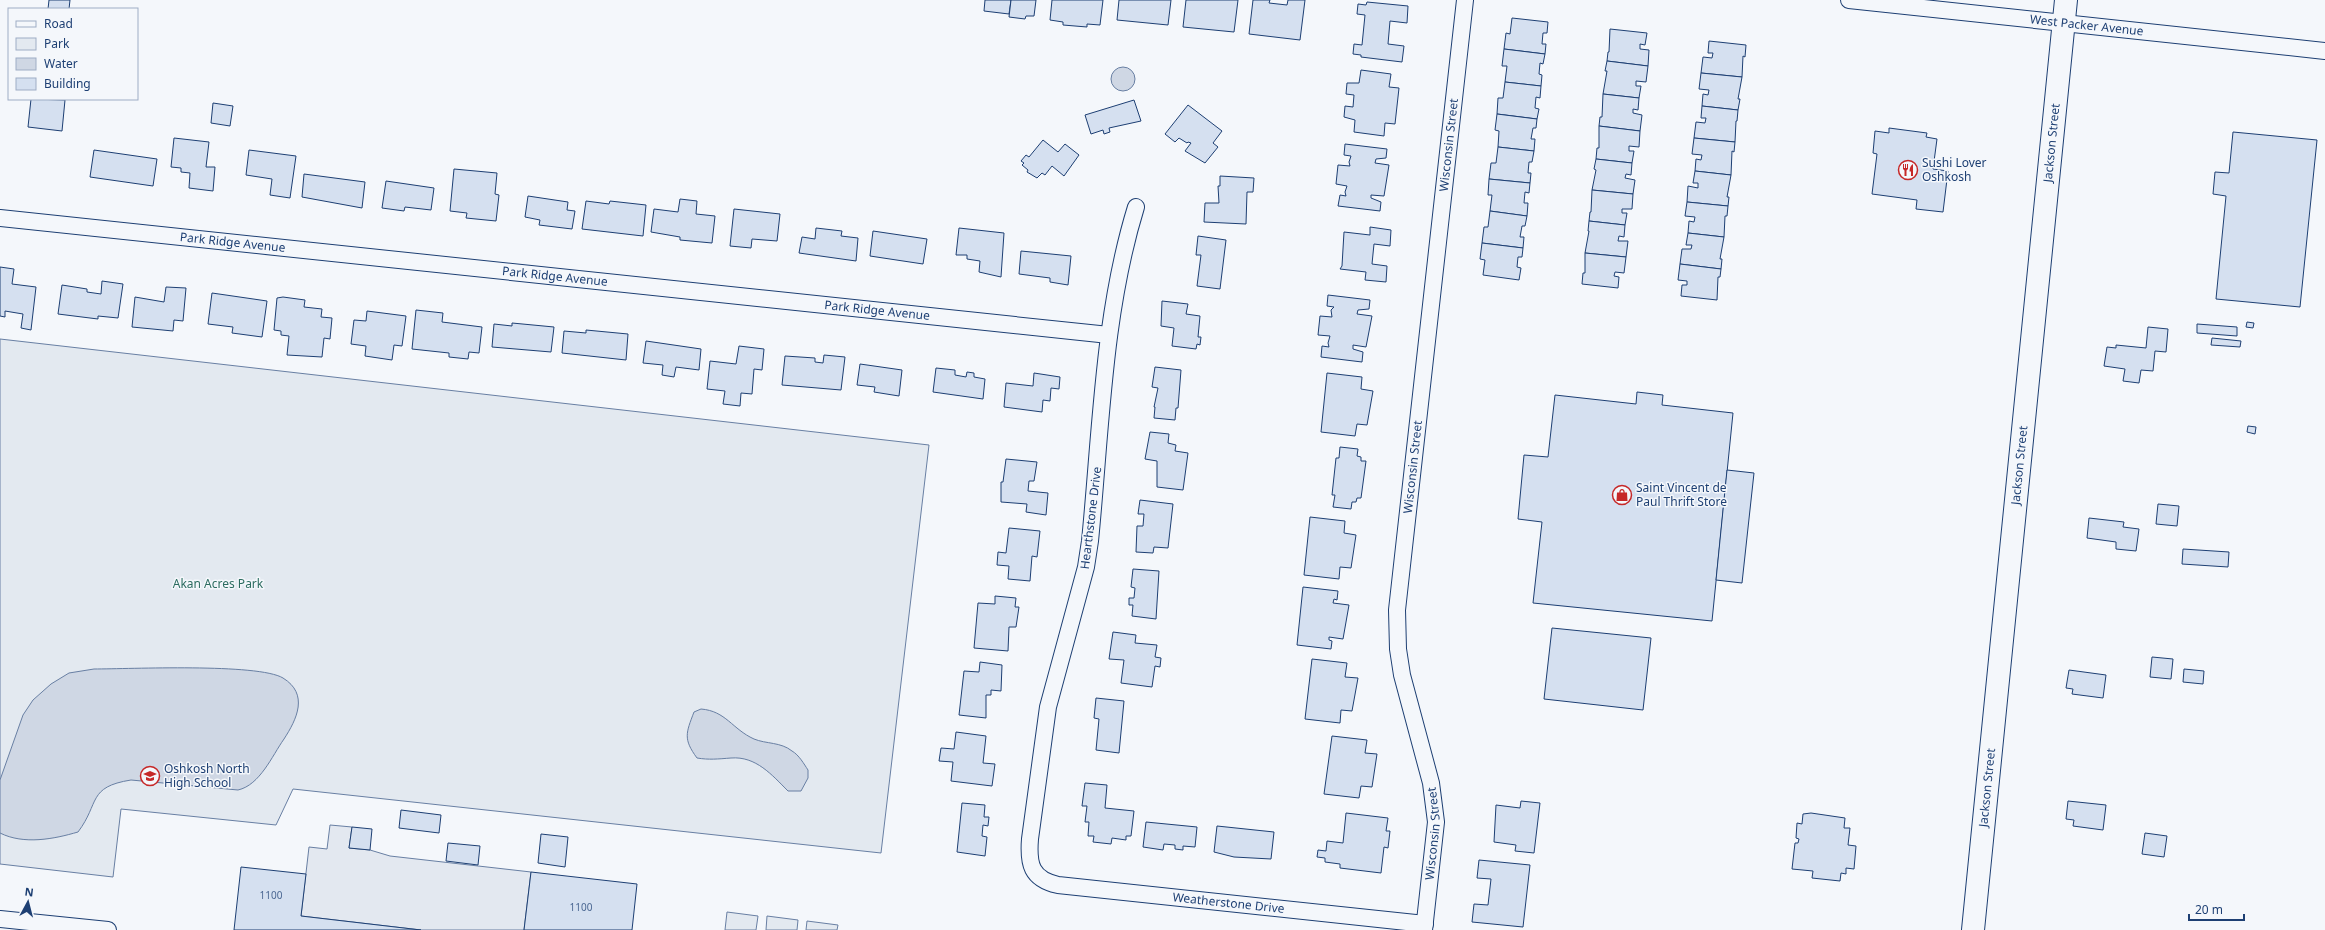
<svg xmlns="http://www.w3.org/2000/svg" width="2325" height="930" font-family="'Noto Sans',sans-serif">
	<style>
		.green { fill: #e3e9f0; stroke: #687fa3 }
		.parking { fill: #e3e8f0; stroke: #687fa3 }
		.water { fill: #cfd7e4; stroke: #687fa3 }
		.building { fill: #d5e0f0; stroke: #1d3f73 }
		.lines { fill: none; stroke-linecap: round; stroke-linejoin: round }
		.street-casing { stroke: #1d3f73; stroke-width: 18 }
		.primary-casing { stroke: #1d3f73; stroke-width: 24 }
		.street { stroke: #f4f7fb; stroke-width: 16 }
		.primary { stroke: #f4f7fb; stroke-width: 22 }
		.labels { text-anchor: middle; stroke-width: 3; stroke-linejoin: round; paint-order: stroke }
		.number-label { font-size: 10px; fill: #4b6792 }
		.street-label { font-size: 12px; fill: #1d3f73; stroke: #f4f7fb }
		.poi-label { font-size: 12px; fill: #1d3f73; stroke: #f4f7fb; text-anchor: start }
		.park-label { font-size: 12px; fill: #2c6c60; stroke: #f4f7fb }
	</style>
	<rect width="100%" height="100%" fill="#f4f7fb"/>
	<!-- green -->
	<g class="green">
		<polygon points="0,339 929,445 881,853 293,789 276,825 121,809 113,877 0,864"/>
		<polygon points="727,912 758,916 756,930 725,930"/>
		<polygon points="767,916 798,920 797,930 766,930"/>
		<polygon points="807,921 838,925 837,930 806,930"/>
	</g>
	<!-- parking -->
	<polygon class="parking" points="330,825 352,827 349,848 370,850 390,856 531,872 524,930 421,930 301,916 309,847 327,849"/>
	<!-- water -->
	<g class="water">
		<circle cx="1123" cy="79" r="12"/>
		<path d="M94 669C129 669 258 663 283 678 309 694 297 719 284 739 272 756 260 785 238 790L131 780C87 787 100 803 78 832 54 839 24 845 0 833V780L23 715 33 700 51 684 69 673Z"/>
		<path d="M701 709C726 711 732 729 754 739 766 744 781 742 792 751 799 755 804 764 808 770V778L801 791H788C772 775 756 756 731 758 718 759 709 760 697 758 683 739 686 733 694 712Z"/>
	</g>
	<!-- building -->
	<g class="building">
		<polygon points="49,0 70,0 69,9 48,9"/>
		<polygon points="985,0 1011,0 1009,14 984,11"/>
		<polygon points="1011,0 1036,0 1034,16 1026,16 1025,19 1009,17"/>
		<polygon points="1052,0 1103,0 1100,25 1087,24 1087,27 1063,25 1063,22 1050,20"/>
		<polygon points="1119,0 1171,0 1168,25 1117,20"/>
		<polygon points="1186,0 1238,0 1234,32 1183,27"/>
		<polygon points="1253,0 1270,0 1269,3 1287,5 1288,0 1305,0 1300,40 1249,34"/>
		<polygon points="1367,2 1408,6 1407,23 1390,21 1388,44 1404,46 1402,62 1361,57 1361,55 1353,54 1354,44 1362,45 1365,15 1357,14 1358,4 1366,5"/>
		<polygon points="1512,18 1548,22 1547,33 1543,33 1542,44 1546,44 1545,54 1504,49 1506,33 1510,34"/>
		<polygon points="1610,29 1647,33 1645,45 1640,44 1640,49 1649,50 1648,66 1607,61 1608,52 1609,52"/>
		<polygon points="1709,41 1746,45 1745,57 1743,56 1742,77 1701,73 1703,57 1712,58 1713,53 1708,53"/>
		<polygon points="1504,49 1545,54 1543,64 1540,63 1539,74 1542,75 1541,86 1505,82 1507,66 1502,66"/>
		<polygon points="1607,61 1648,66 1646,82 1636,81 1636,86 1641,86 1639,98 1603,94 1607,71 1605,71"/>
		<polygon points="1361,70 1391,74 1389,87 1399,88 1395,124 1385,123 1384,136 1354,132 1355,120 1344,117 1345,106 1353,107 1354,95 1346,94 1347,83 1359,83"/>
		<polygon points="1701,73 1742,77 1738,99 1740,99 1738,110 1702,106 1703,94 1708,95 1709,90 1699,89"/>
		<polygon points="1505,82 1541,86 1540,98 1536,97 1535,108 1539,109 1537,119 1497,114 1498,98 1503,98"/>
		<polygon points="1603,94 1639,98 1638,110 1633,109 1633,113 1642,115 1640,131 1599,126 1600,117 1602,117"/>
		<polygon points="31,99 65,100 62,131 28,127"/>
		<polygon points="1134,100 1141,121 1109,128 1110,132 1104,134 1103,130 1091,134 1085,115"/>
		<polygon points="213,103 233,106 230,126 211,123"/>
		<polygon points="1188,105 1222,131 1213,143 1218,147 1205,163 1185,151 1191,143 1188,142 1187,143 1179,138 1175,142 1165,134"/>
		<polygon points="1702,106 1738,110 1737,121 1736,121 1735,142 1694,138 1696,122 1705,123 1706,118 1701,118"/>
		<polygon points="1497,114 1537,119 1536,128 1533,128 1531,139 1535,139 1534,151 1498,147 1499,131 1495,130"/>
		<polygon points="1599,126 1640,131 1639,147 1629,146 1629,151 1634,151 1632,163 1596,159 1597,148 1599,148"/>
		<polygon points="1889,128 1927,133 1926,137 1937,139 1933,169 1948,171 1943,212 1916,209 1917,200 1872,194 1877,154 1873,153 1875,131 1889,133"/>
		<polygon points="2233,132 2317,140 2300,307 2216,299 2226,196 2213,194 2215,172 2229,173"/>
		<polygon points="174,138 209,142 206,167 215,167 213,191 189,188 190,173 181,172 181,168 171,167"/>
		<polygon points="1694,138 1735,142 1734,152 1732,151 1731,175 1695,171 1696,159 1701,160 1702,155 1692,154"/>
		<polygon points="1043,140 1058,152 1065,144 1079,155 1064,176 1052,166 1045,175 1042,173 1037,178 1027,172 1028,170 1022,165 1024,163 1021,161 1026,155 1029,157"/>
		<polygon points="1345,144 1387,149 1386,158 1376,159 1375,163 1389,165 1384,196 1371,195 1371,198 1381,202 1380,211 1338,206 1340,195 1346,196 1345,192 1347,186 1336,184 1338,165 1350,166 1349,162 1351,156 1344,155"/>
		<polygon points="1498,147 1534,151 1532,162 1529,162 1528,173 1531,173 1530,183 1489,179 1491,163 1496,163"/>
		<polygon points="94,150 157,159 153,186 90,177"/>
		<polygon points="249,150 296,156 290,198 270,195 272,179 246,175"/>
		<polygon points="1596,159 1632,163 1631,175 1626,174 1625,178 1635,180 1633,194 1592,190 1596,170 1594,169"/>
		<polygon points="454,169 497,173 495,194 499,195 496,221 466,218 467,213 450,211"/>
		<polygon points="1695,171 1731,175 1727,197 1729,197 1728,206 1687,202 1688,186 1698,188 1698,183 1693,183"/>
		<polygon points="304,174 365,182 362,208 302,197"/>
		<polygon points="1220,176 1254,178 1253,192 1247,192 1246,224 1204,222 1205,203 1219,203 1218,186 1220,186"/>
		<polygon points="1489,179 1530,183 1529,193 1525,192 1524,203 1528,203 1527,216 1490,211 1492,195 1488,195"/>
		<polygon points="386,181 434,188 431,210 405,207 404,211 382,208"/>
		<polygon points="1592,190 1633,194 1632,209 1622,209 1622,213 1627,213 1625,225 1589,221 1590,212 1591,212"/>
		<polygon points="528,196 568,202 567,210 575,211 572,229 539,225 540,220 525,217"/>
		<polygon points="680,199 697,201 696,214 715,216 712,243 680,240 680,237 651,232 654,209 678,212"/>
		<polygon points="586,201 609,204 610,201 646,205 643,236 582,229"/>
		<polygon points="1687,202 1728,206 1727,216 1725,216 1724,237 1688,233 1689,221 1694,222 1695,217 1685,216"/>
		<polygon points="734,209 780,214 777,241 752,239 751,248 730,246"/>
		<polygon points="1490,211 1527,216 1525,226 1522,226 1520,237 1524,237 1523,248 1482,243 1484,227 1488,227"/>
		<polygon points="1589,221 1625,225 1624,237 1619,236 1618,241 1628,241 1626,257 1585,253 1589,231 1588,231"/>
		<polygon points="1370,227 1391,230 1390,246 1374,244 1372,264 1387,266 1386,282 1365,280 1366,272 1340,269 1342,266 1344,232 1370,235"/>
		<polygon points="816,228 842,231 841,236 858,238 856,261 799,253 802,237 815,239"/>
		<polygon points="959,228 1004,233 1001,277 979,272 980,261 967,259 967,255 956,255"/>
		<polygon points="873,231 927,239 923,264 870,256"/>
		<polygon points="1688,233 1724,237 1720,259 1722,259 1721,269 1680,264 1682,249 1691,249 1692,245 1686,245"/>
		<polygon points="1198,236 1226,240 1220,289 1197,286 1201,255 1196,255"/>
		<polygon points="1482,243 1523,248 1522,257 1518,257 1517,267 1521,268 1519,280 1483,275 1485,260 1480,259"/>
		<polygon points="1021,251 1071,256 1068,285 1050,282 1050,278 1019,274"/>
		<polygon points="1585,253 1626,257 1624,273 1615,272 1614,276 1619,277 1618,288 1582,284 1583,273 1585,273"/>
		<polygon points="1680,264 1721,269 1720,277 1718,277 1717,300 1681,296 1682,285 1687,285 1687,281 1678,280"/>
		<polygon points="0,267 14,269 12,284 36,287 31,330 21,328 23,314 5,311 5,317 0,316"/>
		<polygon points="102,281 123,284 118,318 98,316 98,319 58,314 62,285 87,289 87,292 101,294"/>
		<polygon points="166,287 186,288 183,321 174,320 173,331 132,327 135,297 164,302"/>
		<polygon points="212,293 267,301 262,337 232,333 233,327 208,324"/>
		<polygon points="1328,295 1370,300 1369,309 1358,310 1357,314 1372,316 1366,347 1353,345 1353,349 1363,352 1362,362 1321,357 1322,346 1329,347 1328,343 1330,336 1318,335 1320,316 1332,317 1331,310 1334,307 1327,306"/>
		<polygon points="283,297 305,300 304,307 322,309 321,317 332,318 330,339 324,338 322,357 287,355 289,336 281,335 281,331 274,330 277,298"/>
		<polygon points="1162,301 1188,304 1186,314 1200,316 1198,337 1201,337 1200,345 1197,344 1196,349 1172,346 1174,328 1161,326"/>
		<polygon points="416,310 443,313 442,322 482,327 479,353 469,352 468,359 449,357 449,353 412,349"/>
		<polygon points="367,311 406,316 402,346 394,345 392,360 365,356 366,346 351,344 354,320 366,321"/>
		<polygon points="2247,322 2254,323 2253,328 2246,327"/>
		<polygon points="512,323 554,327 551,352 492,347 494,324 512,326"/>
		<polygon points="2197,324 2237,327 2237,336 2197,333"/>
		<polygon points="2148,327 2168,329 2166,352 2155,351 2153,371 2141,370 2139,383 2123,381 2125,369 2104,366 2107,347 2116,348 2116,345 2146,348"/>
		<polygon points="586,330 628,334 626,360 562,353 564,331 586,333"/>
		<polygon points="2212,338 2241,341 2240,347 2211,345"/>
		<polygon points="646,341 701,349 699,370 676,367 674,377 662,375 663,365 643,363"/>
		<polygon points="739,346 764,349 762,370 754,369 752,394 741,393 740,406 723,404 725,391 707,389 710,361 736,364"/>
		<polygon points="824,355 845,357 841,390 782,385 785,356 815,358 815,362 823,363"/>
		<polygon points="860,364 902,370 899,396 874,392 875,387 857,385"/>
		<polygon points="1155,367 1181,370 1178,408 1176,408 1175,420 1154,418 1155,407 1154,407 1158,388 1152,387"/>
		<polygon points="936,368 955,370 955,375 966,377 967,372 974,373 974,377 985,379 983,399 933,392"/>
		<polygon points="1034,373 1060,377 1059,389 1051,388 1050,401 1043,400 1042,412 1004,407 1006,383 1033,386"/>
		<polygon points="1327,373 1362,377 1361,389 1373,391 1367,425 1357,424 1355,436 1321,432"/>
		<polygon points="1637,392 1663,395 1662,405 1733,413 1712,621 1533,603 1542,522 1518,519 1524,455 1548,457 1555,395 1636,404"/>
		<polygon points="2248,426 2256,427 2255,434 2247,432"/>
		<polygon points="1150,432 1169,434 1168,443 1176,445 1175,451 1188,453 1183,490 1157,487 1157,461 1145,459"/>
		<polygon points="1340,447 1358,449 1357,456 1361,457 1361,461 1366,461 1361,498 1357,498 1356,502 1352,502 1351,509 1333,507 1335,495 1332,495 1336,458 1339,458"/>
		<polygon points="1006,459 1037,462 1034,481 1029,481 1028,491 1048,493 1046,515 1026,512 1027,504 1001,502 1001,482 1003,482"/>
		<polygon points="1727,470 1754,473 1742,583 1716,580"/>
		<polygon points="1140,500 1173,504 1168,548 1154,547 1153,553 1136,552 1137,526 1143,526 1144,514 1138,514"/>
		<polygon points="2158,504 2179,506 2177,526 2156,524"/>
		<polygon points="1310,517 1345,521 1344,533 1356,535 1351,568 1340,567 1339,579 1304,575"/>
		<polygon points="2089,518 2124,522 2123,527 2139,529 2136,551 2116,549 2116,542 2087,538"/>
		<polygon points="1009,528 1040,531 1037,557 1032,556 1030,581 1008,579 1009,566 997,565 998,552 1006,553"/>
		<polygon points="2183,549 2229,552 2228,567 2182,564"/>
		<polygon points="1133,569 1159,571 1156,619 1132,616 1133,605 1129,605 1129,598 1134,598 1135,588 1131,587"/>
		<polygon points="1303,587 1338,591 1337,600 1334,599 1333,603 1349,605 1343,639 1329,637 1329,640 1332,641 1331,649 1297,645"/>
		<polygon points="995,596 1016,598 1015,607 1019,607 1016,627 1009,627 1008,651 974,648 978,603 995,604"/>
		<polygon points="1552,628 1651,638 1643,710 1544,699"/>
		<polygon points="1113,632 1136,635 1135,643 1157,645 1155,657 1161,658 1160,667 1155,666 1152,687 1121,683 1124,660 1109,659"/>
		<polygon points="2152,657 2173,659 2171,679 2150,677"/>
		<polygon points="1312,659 1347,663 1345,677 1358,678 1352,711 1341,710 1340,723 1305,719"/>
		<polygon points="980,662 1002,665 1001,691 991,690 991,695 986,695 986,718 959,715 964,671 979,672"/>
		<polygon points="2184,669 2204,671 2203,684 2183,682"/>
		<polygon points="2069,670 2106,675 2103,698 2072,694 2073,689 2066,688"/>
		<polygon points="1096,698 1124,701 1119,753 1096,750 1099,719 1094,718"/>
		<polygon points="956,732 986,736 983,763 995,764 992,786 951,781 953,762 939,761 941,748 954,749"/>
		<polygon points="1332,736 1367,740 1365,753 1377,754 1372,787 1361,786 1359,798 1324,794"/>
		<polygon points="1085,783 1107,785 1105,808 1134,811 1131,836 1126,836 1126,840 1112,838 1111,844 1093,842 1094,836 1088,836 1089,822 1085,822 1087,806 1082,806"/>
		<polygon points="1521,801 1540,803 1534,853 1515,851 1516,845 1494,842 1496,805 1520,808"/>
		<polygon points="2068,801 2106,805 2103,830 2073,826 2074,820 2066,819"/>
		<polygon points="962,803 985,805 984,817 989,817 988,826 983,825 982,836 987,837 985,856 957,852"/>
		<polygon points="401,810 441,815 439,833 399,828"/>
		<polygon points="1346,813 1388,818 1386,831 1390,831 1388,848 1384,847 1381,873 1340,868 1340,864 1325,862 1325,858 1317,857 1318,850 1326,851 1327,841 1343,843"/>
		<polygon points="1811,813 1845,818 1844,828 1850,828 1848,845 1856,846 1854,869 1846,868 1846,874 1841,873 1840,881 1812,878 1813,871 1792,869 1795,843 1798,843 1799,839 1796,838 1797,823 1802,824 1803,814"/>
		<polygon points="1146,822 1197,827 1195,847 1183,846 1183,850 1175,849 1175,845 1164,844 1163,850 1143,847"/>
		<polygon points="1217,826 1274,832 1271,859 1234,857 1214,852"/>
		<polygon points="352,827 372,829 370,850 349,848"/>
		<polygon points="2145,833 2167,836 2164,857 2142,854"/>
		<polygon points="541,834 568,837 565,867 538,863"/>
		<polygon points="448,843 480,846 478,865 446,861"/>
		<polygon points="1479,860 1530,865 1523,927 1472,922 1474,904 1488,905 1491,879 1477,878"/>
		<polygon points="241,867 306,874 301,916 421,930 234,930"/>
		<polygon points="531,872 637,884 632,930 524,930"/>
	</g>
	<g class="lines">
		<!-- street casing -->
		<g class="street-casing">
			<g id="street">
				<path id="s1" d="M1849 0 2325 51"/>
				<path id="s2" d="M1136 207C1103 314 1101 430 1090 541L1086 567 1048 707 1030 839C1028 864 1031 879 1058 885L1425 924"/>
				<path id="s3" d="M0 218 1109 335"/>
				<polyline points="0,919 108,930"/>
				<path id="s4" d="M1424 930 1436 822 1431 783 1402 675 1398 649 1397 610 1465 0"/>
			</g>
		</g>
		<!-- primary casing -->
		<g class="primary-casing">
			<g id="primary">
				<path id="s5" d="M1973 930 2066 0"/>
			</g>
		</g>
		<!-- street -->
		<use href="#street" class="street"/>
		<!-- primary -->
		<use href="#primary" class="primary"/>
	</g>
	<!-- icons -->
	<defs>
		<g id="restaurant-ring" transform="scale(1)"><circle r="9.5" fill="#f4f7fb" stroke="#c62828" stroke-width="1.5"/><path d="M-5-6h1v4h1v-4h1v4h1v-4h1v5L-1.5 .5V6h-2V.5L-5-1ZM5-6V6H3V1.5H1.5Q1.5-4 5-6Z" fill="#c62828"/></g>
		<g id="shop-ring" transform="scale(1)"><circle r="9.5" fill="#f4f7fb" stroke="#c62828" stroke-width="1.5"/><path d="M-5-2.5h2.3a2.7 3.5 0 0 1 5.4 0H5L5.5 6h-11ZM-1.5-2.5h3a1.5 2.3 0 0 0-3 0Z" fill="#c62828"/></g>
		<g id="school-ring" transform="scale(1)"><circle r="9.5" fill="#f4f7fb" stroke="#c62828" stroke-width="1.5"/><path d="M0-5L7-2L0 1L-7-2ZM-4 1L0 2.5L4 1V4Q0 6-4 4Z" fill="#c62828"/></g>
	</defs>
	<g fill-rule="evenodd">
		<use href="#restaurant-ring" x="1908" y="170"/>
		<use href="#shop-ring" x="1622" y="495"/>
		<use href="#school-ring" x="150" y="776"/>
	</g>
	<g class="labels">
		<!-- number labels -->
		<g class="number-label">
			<text x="271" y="899">1100</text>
			<text x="581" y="911">1100</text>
		</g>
		<!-- street labels -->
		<g class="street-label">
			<text dy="4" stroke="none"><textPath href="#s1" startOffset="239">West Packer Avenue</textPath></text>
			<text dy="4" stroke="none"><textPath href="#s5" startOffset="791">Jackson Street</textPath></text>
			<text dy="4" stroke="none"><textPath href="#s4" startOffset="793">Wisconsin Street</textPath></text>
			<text dy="4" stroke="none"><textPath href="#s3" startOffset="234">Park Ridge Avenue</textPath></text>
			<text dy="4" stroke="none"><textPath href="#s3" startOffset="558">Park Ridge Avenue</textPath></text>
			<text dy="4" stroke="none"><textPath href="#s3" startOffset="882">Park Ridge Avenue</textPath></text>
			<text dy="4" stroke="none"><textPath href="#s5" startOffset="467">Jackson Street</textPath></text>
			<text dy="4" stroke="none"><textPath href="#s4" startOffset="469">Wisconsin Street</textPath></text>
			<text transform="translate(1091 518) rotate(-83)" y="4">Hearthstone Drive</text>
			<text dy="4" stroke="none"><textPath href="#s5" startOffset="143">Jackson Street</textPath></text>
			<text dy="4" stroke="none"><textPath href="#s4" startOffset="97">Wisconsin Street</textPath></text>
			<text dy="4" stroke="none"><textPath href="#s2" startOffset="875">Weatherstone Drive</textPath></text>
		</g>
		<!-- poi labels -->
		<g class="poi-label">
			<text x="1922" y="167">Sushi Lover<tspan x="1922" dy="14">Oshkosh</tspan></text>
			<text x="1636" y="492">Saint Vincent de<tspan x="1636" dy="14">Paul Thrift Store</tspan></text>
			<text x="164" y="773">Oshkosh North<tspan x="164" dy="14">High School</tspan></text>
		</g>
		<!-- park labels -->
		<g class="park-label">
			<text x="218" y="588">Akan Acres Park</text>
		</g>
	</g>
	<!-- legend -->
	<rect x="8" y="8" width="130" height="92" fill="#f4f7fb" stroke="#9eadc5"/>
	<rect x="16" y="21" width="20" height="6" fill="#f4f7fb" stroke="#9eadc5"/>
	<text x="44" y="28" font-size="12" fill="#1d3f73">Road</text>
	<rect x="16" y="38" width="20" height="12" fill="#e3e9f0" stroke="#9eadc5"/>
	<text x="44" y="48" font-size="12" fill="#1d3f73">Park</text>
	<rect x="16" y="58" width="20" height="12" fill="#cfd7e4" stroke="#9eadc5"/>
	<text x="44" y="68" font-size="12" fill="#1d3f73">Water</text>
	<rect x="16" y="78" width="20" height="12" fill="#d5e0f0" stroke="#9eadc5"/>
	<text x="44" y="88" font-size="12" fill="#1d3f73">Building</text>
	<!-- north arrow -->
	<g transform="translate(28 902) rotate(7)" stroke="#f4f7fb" stroke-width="3" paint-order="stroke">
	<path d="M0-3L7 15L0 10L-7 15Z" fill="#1d3f73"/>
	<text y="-6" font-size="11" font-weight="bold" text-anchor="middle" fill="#1d3f73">N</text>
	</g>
	<!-- scale -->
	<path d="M2189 914v6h55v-6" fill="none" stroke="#1d3f73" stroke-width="2"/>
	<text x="2195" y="914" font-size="12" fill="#1d3f73" stroke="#f4f7fb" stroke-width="3" paint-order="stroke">20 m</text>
</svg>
